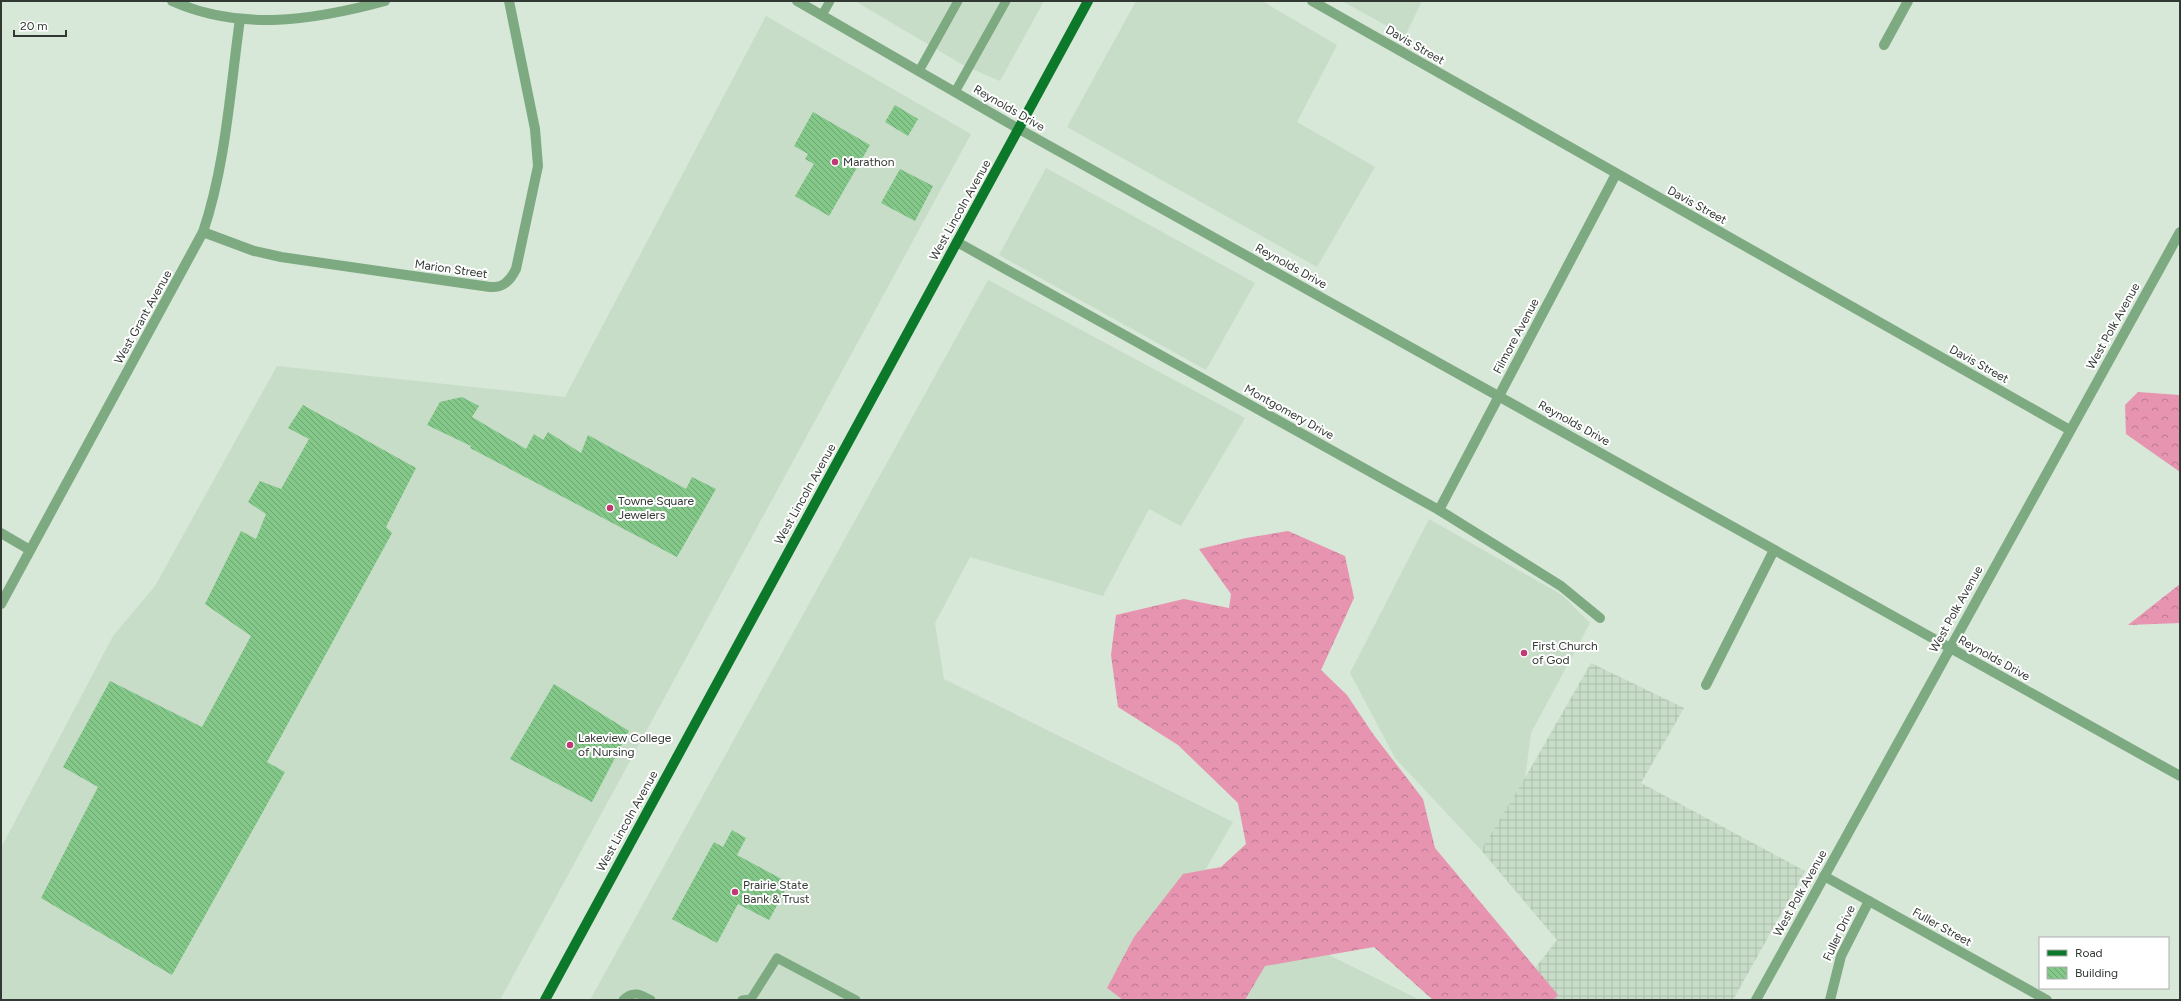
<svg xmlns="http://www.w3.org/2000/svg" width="2181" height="1001" font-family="Figtree,sans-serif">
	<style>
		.built { fill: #c7ddc8 }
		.industrial { fill: url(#industrial-grid) }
		.forest { fill: url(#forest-crowns) }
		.building { fill: url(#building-back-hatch) }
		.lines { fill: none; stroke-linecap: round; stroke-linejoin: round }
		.lane { stroke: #7daa80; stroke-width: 9 }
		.street { stroke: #7daa80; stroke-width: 10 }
		.primary { stroke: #0c782a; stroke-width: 10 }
		.poi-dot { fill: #c03874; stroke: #fff; stroke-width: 1.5 }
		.labels { text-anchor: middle; stroke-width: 4; stroke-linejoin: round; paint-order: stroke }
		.street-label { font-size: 12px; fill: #323933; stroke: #fff }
		.poi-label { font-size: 12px; fill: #323933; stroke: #fff; text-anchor: start }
	</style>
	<defs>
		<pattern id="industrial-grid" width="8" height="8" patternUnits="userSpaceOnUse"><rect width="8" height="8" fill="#c7ddc8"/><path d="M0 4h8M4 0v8" fill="none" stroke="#abbeac"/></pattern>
		<pattern id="forest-crowns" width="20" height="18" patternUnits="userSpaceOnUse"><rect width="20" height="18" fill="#e794b1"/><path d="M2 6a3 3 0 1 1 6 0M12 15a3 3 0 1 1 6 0" fill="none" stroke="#bc7a91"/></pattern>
		<pattern id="building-back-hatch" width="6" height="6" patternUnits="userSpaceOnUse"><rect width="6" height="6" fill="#83c789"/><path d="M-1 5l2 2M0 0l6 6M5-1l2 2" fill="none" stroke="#6ca371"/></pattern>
	</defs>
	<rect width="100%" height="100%" fill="#d7e7d8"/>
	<!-- built -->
	<g class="built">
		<polygon points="855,1 1044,1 1000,81 963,65"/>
		<polygon points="1136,1 1262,1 1337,45 1297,122 1375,167 1317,267 1067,127"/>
		<polygon points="1342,1 1422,1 1405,36"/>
		<polygon points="766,16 971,134 500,1000 1,1000 1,848 113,636 155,586 277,366 565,397"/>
		<polygon points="1046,168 1255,283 1206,370 999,255"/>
		<polygon points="988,280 1245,418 1181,526 1149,509 1103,596 970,557 935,623 944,679 1233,822 1130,1000 590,1000"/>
		<polygon points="1429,519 1562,595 1590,623 1531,733 1525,778 1481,850 1395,758 1350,673"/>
		<polygon points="1280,931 1420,1000 1244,1000"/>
	</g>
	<!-- industrial -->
	<polygon class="industrial" points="1591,663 1684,708 1641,783 1805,871 1733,1000 1510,1000 1557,940 1481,850 1525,778"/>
	<!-- forest -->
	<g class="forest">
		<polygon points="2138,392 2180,395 2180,472 2126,434 2125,405"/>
		<polygon points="1288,531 1345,556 1354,598 1321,670 1347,695 1373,734 1423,799 1435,848 1558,995 1553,1000 1433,1000 1374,947 1265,966 1245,1000 1123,1000 1107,988 1134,937 1183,874 1221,867 1246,844 1238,803 1178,745 1118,707 1111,655 1116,615 1184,599 1229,608 1231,594 1199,549 1246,538"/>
		<polygon points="2180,584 2180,623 2128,625"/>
	</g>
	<!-- building -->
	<g class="building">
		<polygon points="895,105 918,119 908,136 885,122"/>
		<polygon points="813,112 870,145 829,216 795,196 814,164 805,159 808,154 794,146"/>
		<polygon points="900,169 933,186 915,221 881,203"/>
		<polygon points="462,397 479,406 472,417 526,449 534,434 543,440 548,432 581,453 588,435 686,489 692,477 716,489 677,557 470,448 471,446 427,425 440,402"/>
		<polygon points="303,405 416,468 386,527 392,533 267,762 285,772 172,975 41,898 98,787 63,767 110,681 202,727 251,636 205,604 241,531 256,539 266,514 248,502 260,481 281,489 309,439 288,428"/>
		<polygon points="554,684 629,731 592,802 510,759"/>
		<polygon points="732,830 746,838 737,855 789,883 769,920 738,904 717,943 672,919 714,842 723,847"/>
	</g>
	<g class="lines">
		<!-- lane -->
		<g class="lane">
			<polyline points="822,15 830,1"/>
			<polyline points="919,71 958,1"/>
			<polyline points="955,92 1006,1"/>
			<path d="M623 1000C633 990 640 994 651 1000"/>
			<polyline points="742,1000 751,999 777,958 856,1000"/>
		</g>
		<!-- street -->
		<g class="street">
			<path d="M172 1C241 32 315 20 385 1"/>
			<polyline points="797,1 1019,129 2180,776"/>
			<polyline points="1312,1 2070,430"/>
			<polyline points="1884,45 1908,1"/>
			<path d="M203 232 254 251 281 257 490 287C503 288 510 281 516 269L538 166 535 129 509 1"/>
			<polyline points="957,242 1439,510 1561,586 1600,618"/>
			<polyline points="1439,510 1616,174"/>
			<polyline points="1,533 30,550"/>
			<path d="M1 604 203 232C226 164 230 90 240 19"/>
			<polyline points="1706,685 1774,550"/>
			<polyline points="1824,876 2047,1000"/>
			<polyline points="1756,1000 2180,232"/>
			<polyline points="1830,1000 1841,956 1869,901"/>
		</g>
		<!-- primary -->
		<polyline class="primary" points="545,1000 1088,1"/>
	</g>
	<!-- markers -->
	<g class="poi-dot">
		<circle cx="835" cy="162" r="4"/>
		<circle cx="610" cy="508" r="4"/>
		<circle cx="1524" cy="653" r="4"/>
		<circle cx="570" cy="745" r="4"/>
		<circle cx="735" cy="892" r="4"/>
	</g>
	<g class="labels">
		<!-- street labels -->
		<g class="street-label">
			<text transform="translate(1415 45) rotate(30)" y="4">Davis Street</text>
			<text transform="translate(1009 108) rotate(30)" y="4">Reynolds Drive</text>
			<text transform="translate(1697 205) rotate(29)" y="4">Davis Street</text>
			<text transform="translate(960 210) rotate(-61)" y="4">West Lincoln Avenue</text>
			<text transform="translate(1291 266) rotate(29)" y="4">Reynolds Drive</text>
			<text transform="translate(451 269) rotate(8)" y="4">Marion Street</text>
			<text transform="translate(143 317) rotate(-61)" y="4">West Grant Avenue</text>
			<text transform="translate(2113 326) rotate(-61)" y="4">West Polk Avenue</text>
			<text transform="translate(1516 336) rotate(-62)" y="4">Filmore Avenue</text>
			<text transform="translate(1979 364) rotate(29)" y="4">Davis Street</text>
			<text transform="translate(1289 412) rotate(29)" y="4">Montgomery Drive</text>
			<text transform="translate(1574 423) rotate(29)" y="4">Reynolds Drive</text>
			<text transform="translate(805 494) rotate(-61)" y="4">West Lincoln Avenue</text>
			<text transform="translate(1956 609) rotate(-61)" y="4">West Polk Avenue</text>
			<text transform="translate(1994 658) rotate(29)" y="4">Reynolds Drive</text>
			<text transform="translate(627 821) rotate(-61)" y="4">West Lincoln Avenue</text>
			<text transform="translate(1800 893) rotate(-61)" y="4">West Polk Avenue</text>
			<text transform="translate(1942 927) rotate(29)" y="4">Fuller Street</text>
			<text transform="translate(1839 933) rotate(-65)" y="4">Fuller Drive</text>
		</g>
		<!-- poi labels -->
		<g class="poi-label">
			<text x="843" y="166">Marathon</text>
			<text x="618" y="505">Towne Square<tspan x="618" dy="14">Jewelers</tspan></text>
			<text x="1532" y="650">First Church<tspan x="1532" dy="14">of God</tspan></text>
			<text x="578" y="742">Lakeview College<tspan x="578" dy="14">of Nursing</tspan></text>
			<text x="743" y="889">Prairie State<tspan x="743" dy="14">Bank &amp; Trust</tspan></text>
		</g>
	</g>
	<!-- border -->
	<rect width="2181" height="1001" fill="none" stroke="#323933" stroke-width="4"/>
	<!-- legend -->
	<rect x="2039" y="937" width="130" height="52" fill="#ffffff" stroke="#adb0ad"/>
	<rect x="2047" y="950" width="20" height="6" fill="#0c782a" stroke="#adb0ad"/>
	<text x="2075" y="957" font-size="12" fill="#323933">Road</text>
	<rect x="2047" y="967" width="20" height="12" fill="url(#building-back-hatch)" stroke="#adb0ad"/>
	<text x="2075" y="977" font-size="12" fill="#323933">Building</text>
	<!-- scale -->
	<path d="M14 30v6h52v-6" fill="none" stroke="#323933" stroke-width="2"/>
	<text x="20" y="30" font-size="12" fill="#323933" stroke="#ffffff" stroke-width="3" paint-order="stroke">20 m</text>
</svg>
